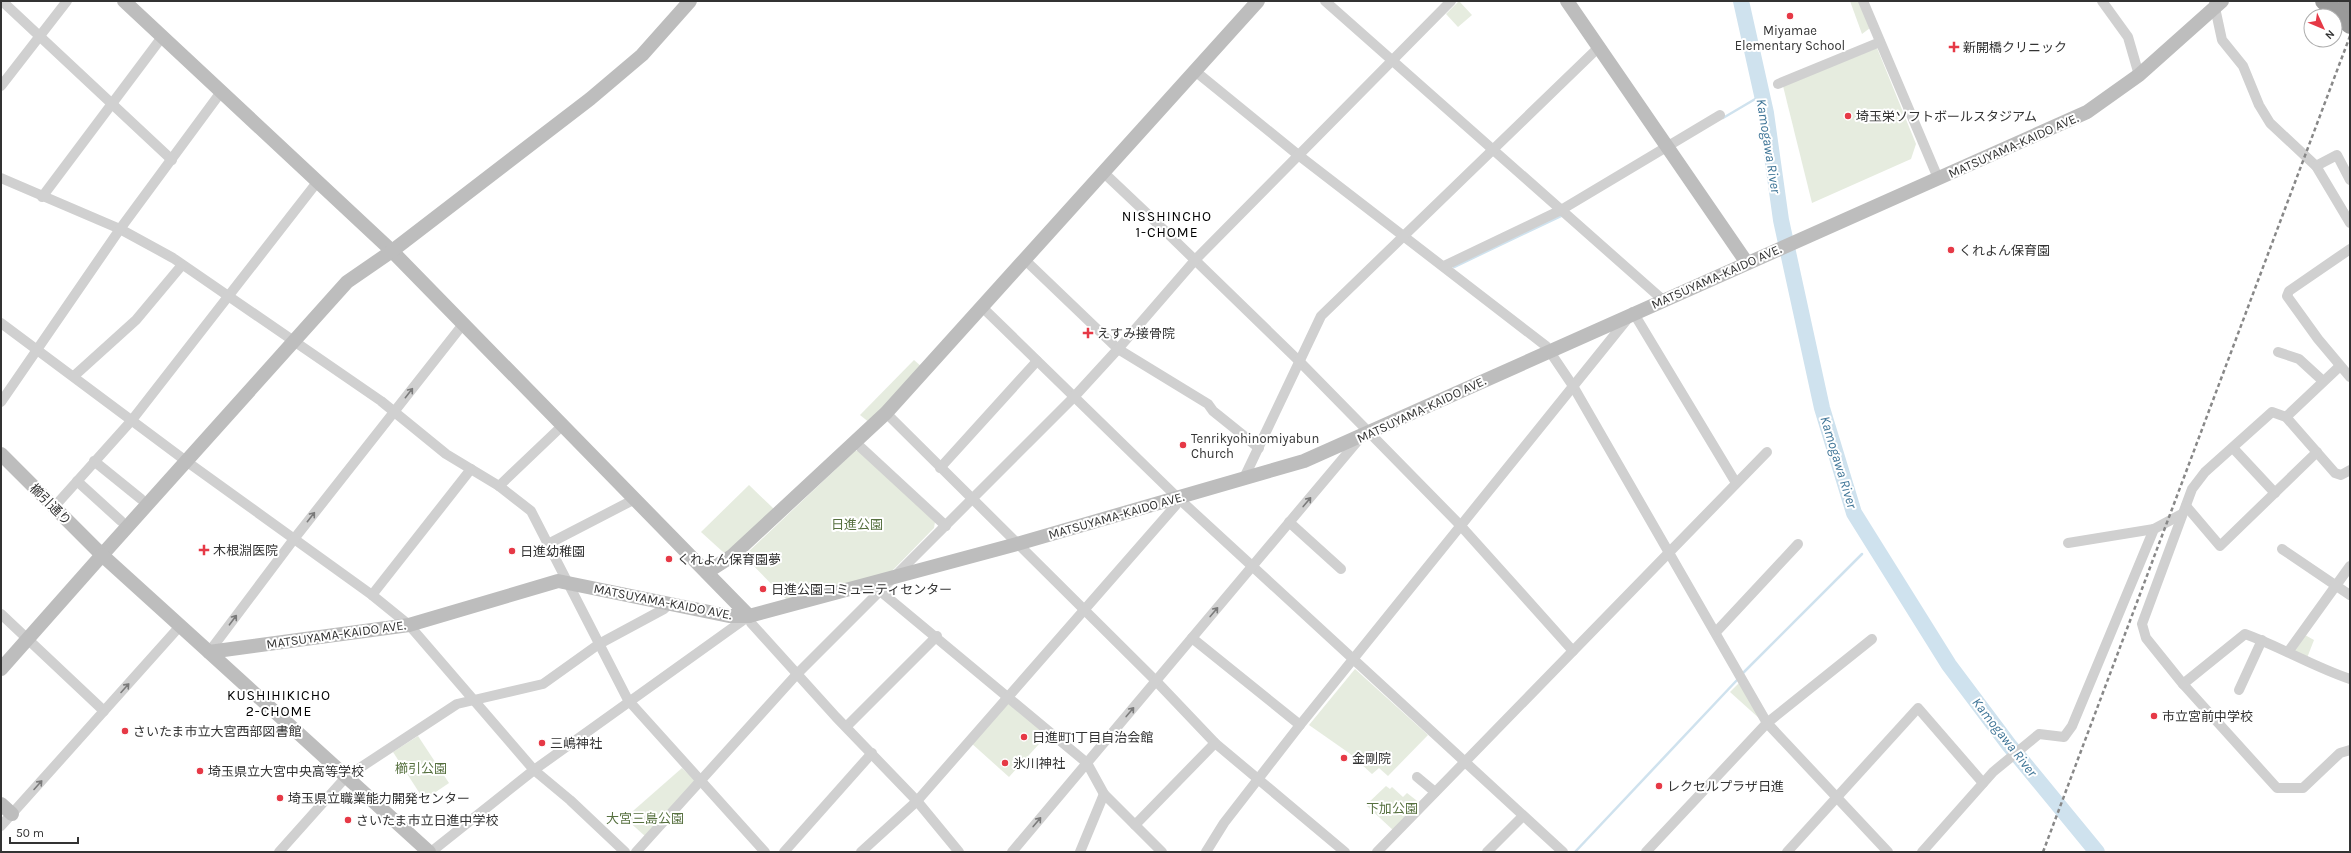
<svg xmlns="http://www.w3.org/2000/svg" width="2351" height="853" font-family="Karla,'Noto Sans JP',sans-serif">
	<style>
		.green { fill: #e6ecdf }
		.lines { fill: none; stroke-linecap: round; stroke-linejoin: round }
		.stream { stroke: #cfe2ee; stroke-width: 2.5 }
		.river { stroke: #cfe2ee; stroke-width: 16 }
		.street { stroke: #d0d0d0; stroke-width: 10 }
		.secondary { stroke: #bdbdbd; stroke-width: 14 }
		.highway { stroke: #9a9a9a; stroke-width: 18 }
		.rail { stroke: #888; stroke-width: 2.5; stroke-dasharray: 4 3; stroke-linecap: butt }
		.oneway { stroke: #7a7a7a }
		.poi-dot { fill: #e63946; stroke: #fff; stroke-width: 1.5 }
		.labels { text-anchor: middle; stroke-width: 4; stroke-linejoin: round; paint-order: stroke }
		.poi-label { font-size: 13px; fill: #333; stroke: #fff; text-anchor: start }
		.street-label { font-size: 13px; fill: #333; stroke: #fff }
		.park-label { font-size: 13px; fill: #56703f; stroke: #fff }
		.water-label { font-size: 14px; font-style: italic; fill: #3f7597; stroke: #fff }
		.neighbourhood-label { font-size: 14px; letter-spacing: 1px; fill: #000; stroke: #fff }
	</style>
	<rect width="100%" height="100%" fill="#fff"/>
	<!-- green -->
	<g class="green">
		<polygon points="1459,1 1472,15 1458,27 1446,14"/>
		<polygon points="1850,1 1858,1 1870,28 1862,34"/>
		<polygon points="1877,48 1916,144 1911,159 1812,203 1783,86"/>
		<polygon points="914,360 923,368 870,423 860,415"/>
		<polygon points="855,451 859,451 935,522 934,528 891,572 787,600 744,556"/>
		<polygon points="749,485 774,509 728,552 723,552 701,532"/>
		<polygon points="2305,635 2314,640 2307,658 2293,650"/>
		<polygon points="1355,669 1428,735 1388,776 1379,768 1372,774 1349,753 1309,725"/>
		<polygon points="1740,682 1760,719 1730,692"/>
		<polygon points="1009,698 1050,732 1009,777 970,742"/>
		<polygon points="418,736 449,783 424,800 393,752"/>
		<polygon points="682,768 697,782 646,837 625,818"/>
		<polygon points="1386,786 1390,789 1392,787 1403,797 1407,793 1421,804 1394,831 1366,805"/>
	</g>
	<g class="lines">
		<!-- stream -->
		<g class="stream">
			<polyline points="1723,118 1762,95"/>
			<polyline points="1454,267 1563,215"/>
			<polyline points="1741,675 1862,554"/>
			<polyline points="1575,852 1738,679"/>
		</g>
		<!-- river -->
		<polyline class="river" points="1741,1 1766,113 1781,220 1822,408 1854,513 1949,665 2009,745 2097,852"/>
		<!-- street -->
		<g class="street">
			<polyline points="2,1 172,160"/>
			<polyline points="1325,1 1663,300"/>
			<polyline points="1863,1 1938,178"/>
			<polyline points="2102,1 2128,37 2139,75"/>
			<polyline points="2214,3 2222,40 2243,66 2259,105 2270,123 2316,166 2350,223"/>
			<polyline points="1195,71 1297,154 1546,346 1573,386 1767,723 1888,852"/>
			<polyline points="1778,84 1880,42"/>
			<polyline points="1,86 67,1"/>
			<polyline points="2316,166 2337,155 2350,180"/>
			<polyline points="1103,172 1159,225"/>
			<polyline points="1,178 120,229 173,258 381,401 446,454 499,486 531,511 628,700 765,852"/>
			<polyline points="42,197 162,37"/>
			<polyline points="1162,228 1300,362 1460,525 1573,651"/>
			<polyline points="2350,249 2289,291 2287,296 2318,339 2350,377"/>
			<polyline points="1024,259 1118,349 1208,404 1213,411 1259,448"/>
			<polyline points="1444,266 1561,210 1720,115"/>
			<polyline points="982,307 1177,497 1563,852"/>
			<polyline points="1,323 186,461 372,595 409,625 534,770 570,800 625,852"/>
			<polyline points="2278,352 2299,359 2323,381"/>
			<polyline points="74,376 136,320 182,265"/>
			<polyline points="1,402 120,229 221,92"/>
			<polyline points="886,413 1156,681 1215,743 1345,852"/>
			<polyline points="2286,417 2340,366"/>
			<polyline points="855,442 946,526"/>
			<polyline points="2233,448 2275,493"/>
			<polyline points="94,461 141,499"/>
			<polyline points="940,468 1037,361"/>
			<polyline points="2350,470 2341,475 2335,473 2286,417 2272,412 2205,472 2192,489 2142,624 2146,638 2183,684 2277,788 2303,788 2340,753 2350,750"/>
			<polyline points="1244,478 1321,316 1599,47"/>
			<polyline points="77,481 121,521"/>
			<polyline points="499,486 563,425"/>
			<polyline points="2186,506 2220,546 2317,452"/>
			<polyline points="54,507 132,420 318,181"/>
			<polyline points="1289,522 1341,569"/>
			<polyline points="2068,543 2154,529"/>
			<polyline points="548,544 635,499"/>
			<polyline points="2282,549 2350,595"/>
			<polyline points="880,591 1087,763 1104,794 1162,852"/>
			<polyline points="372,595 471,469"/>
			<polyline points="1,614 104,711"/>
			<polyline points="1716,632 1798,544"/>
			<polyline points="1192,638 1300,725"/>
			<polyline points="209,652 294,539 464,323"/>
			<polyline points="2288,652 2350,566"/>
			<path d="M2183 684 2245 634C2281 647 2314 667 2350 679"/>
			<polyline points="2239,690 2262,640"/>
			<polyline points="847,726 937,636"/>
			<polyline points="1417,777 1435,792"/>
			<polyline points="1135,825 1215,743"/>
			<polyline points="1,826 180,626"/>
			<polyline points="279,852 346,777 457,704 543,684 599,644 664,609 670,603"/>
			<polyline points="431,852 534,770 749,616 751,623 836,717 917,801 959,852"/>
			<polyline points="636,852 797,674 1074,397 1118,349 1196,259 1451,1"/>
			<polyline points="784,852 872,753"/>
			<polyline points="861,852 917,801 1176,505 1177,497"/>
			<polyline points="1012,852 1361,437"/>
			<polyline points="1080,852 1104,794"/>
			<polyline points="1206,852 1224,823 1300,725 1633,312 1736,483"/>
			<polyline points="1377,852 1767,452"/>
			<polyline points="1487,852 1523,816"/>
			<polyline points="1646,852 1767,723 1872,639"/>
			<polyline points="1787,852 1918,708 1983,783"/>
			<polyline points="1922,852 1993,772 2039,734 2064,737 2072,726 2154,529 2182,514"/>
		</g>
		<!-- secondary -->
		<g class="secondary">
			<polyline points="124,1 392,251 749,616"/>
			<polyline points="1567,1 1747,263"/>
			<polyline points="1,454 102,555 347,282 392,251 590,99 642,55 690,1"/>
			<polyline points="707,572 732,556 886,413 1258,1"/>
			<polyline points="209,652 429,852"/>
			<polyline points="1,669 102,555 209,652 409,625 558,581 729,616 749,616 1017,544 1304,461 2087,112 2139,75 2222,1"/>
			<polyline points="1,804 12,814"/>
		</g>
		<!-- highway -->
		<g class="highway">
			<polyline points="2324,1 2350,25"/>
			<polyline points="2347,1 2350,4"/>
		</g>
		<!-- rail -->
		<polyline class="rail" points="2043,852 2350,36"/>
	</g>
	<!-- one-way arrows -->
	<defs><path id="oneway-shaft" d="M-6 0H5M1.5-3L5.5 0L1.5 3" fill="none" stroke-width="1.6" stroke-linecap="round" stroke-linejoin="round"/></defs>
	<g class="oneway">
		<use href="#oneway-shaft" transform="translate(409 393) rotate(-52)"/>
		<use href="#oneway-shaft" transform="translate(1307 502) rotate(-50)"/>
		<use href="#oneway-shaft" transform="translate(311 517) rotate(-52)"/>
		<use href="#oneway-shaft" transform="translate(1214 612) rotate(-50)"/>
		<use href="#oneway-shaft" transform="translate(233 620) rotate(-53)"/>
		<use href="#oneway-shaft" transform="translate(125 688) rotate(-48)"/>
		<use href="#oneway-shaft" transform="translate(1130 712) rotate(-50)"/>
		<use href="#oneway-shaft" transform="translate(38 785) rotate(-48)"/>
		<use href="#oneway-shaft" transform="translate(1037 822) rotate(-50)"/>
	</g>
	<!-- markers -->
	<g class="poi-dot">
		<circle cx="1790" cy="16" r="4"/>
		<path d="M1952 41h4v4h4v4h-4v4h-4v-4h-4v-4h4z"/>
		<circle cx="1848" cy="116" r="4"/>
		<circle cx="1951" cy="250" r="4"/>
		<path d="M1086 327h4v4h4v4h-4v4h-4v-4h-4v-4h4z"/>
		<circle cx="1183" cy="445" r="4"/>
		<path d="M202 544h4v4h4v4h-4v4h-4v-4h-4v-4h4z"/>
		<circle cx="512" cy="551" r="4"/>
		<circle cx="669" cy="559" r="4"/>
		<circle cx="763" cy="589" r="4"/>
		<circle cx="2154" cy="716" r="4"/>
		<circle cx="125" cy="731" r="4"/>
		<circle cx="1024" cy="737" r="4"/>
		<circle cx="542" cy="743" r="4"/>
		<circle cx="1344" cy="758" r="4"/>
		<circle cx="1005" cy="763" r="4"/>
		<circle cx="200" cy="771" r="4"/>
		<circle cx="1659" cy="786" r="4"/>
		<circle cx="280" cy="798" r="4"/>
		<circle cx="348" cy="820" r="4"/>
	</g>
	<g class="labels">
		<!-- poi labels -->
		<g class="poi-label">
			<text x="1790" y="35" text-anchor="middle">Miyamae<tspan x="1790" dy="15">Elementary School</tspan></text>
			<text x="1963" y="52">新開橋クリニック</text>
			<text x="1856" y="121">埼玉栄ソフトボールスタジアム</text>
			<text x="1959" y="255">くれよん保育園</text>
			<text x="1097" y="338">えすみ接骨院</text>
			<text x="1191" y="443">Tenrikyohinomiyabun<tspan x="1191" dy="15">Church</tspan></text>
			<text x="213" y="555">木根淵医院</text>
			<text x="520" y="556">日進幼稚園</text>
			<text x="677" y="564">くれよん保育園夢</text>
			<text x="771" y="594">日進公園コミュニティセンター</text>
			<text x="2162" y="721">市立宮前中学校</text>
			<text x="133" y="736">さいたま市立大宮西部図書館</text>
			<text x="1032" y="742">日進町1丁目自治会館</text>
			<text x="550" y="748">三嶋神社</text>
			<text x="1352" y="763">金剛院</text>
			<text x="1013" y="768">氷川神社</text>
			<text x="208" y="776">埼玉県立大宮中央高等学校</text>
			<text x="1667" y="791">レクセルプラザ日進</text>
			<text x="288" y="803">埼玉県立職業能力開発センター</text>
			<text x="356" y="825">さいたま市立日進中学校</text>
		</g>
		<!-- street labels -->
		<g class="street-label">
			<text transform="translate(2013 145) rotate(-24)" y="5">MATSUYAMA-KAIDO AVE.</text>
			<text transform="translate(1716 276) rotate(-24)" y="5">MATSUYAMA-KAIDO AVE.</text>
			<text transform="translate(1421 409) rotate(-25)" y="5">MATSUYAMA-KAIDO AVE.</text>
			<text transform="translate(51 504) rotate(45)" y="5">櫛引通り</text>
			<text transform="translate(1116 515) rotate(-16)" y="5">MATSUYAMA-KAIDO AVE.</text>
			<text transform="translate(663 601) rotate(11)" y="5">MATSUYAMA-KAIDO AVE.</text>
			<text transform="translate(336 634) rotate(-8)" y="5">MATSUYAMA-KAIDO AVE.</text>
		</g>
		<!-- park labels -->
		<g class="park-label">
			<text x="857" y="529">日進公園</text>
			<text x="421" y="773">櫛引公園</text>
			<text x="1392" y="813">下加公園</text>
			<text x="645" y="823">大宮三島公園</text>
		</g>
		<!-- water labels -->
		<g class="water-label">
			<text transform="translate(1769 146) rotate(81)" y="5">Kamogawa River</text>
			<text transform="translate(1839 462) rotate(73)" y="5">Kamogawa River</text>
			<text transform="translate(2005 737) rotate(52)" y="5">Kamogawa River</text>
		</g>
		<!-- neighbourhood labels -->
		<g class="neighbourhood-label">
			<text x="1167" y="221">NISSHINCHO<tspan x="1167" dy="16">1-CHOME</tspan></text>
			<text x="279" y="700">KUSHIHIKICHO<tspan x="279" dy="16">2-CHOME</tspan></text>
		</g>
	</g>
	<!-- border -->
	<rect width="2351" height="853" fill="none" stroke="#333333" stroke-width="4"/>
	<!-- north arrow -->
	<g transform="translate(2323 28) rotate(134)"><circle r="19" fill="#ffffff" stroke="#adadad"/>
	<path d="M0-3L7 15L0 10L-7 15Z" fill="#e63946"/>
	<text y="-6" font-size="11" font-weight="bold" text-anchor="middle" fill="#333333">N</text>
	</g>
	<!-- scale -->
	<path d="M10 837v6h68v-6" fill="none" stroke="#333333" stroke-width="2"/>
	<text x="16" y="837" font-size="12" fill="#333333" stroke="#ffffff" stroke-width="3" paint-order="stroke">50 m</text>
</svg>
